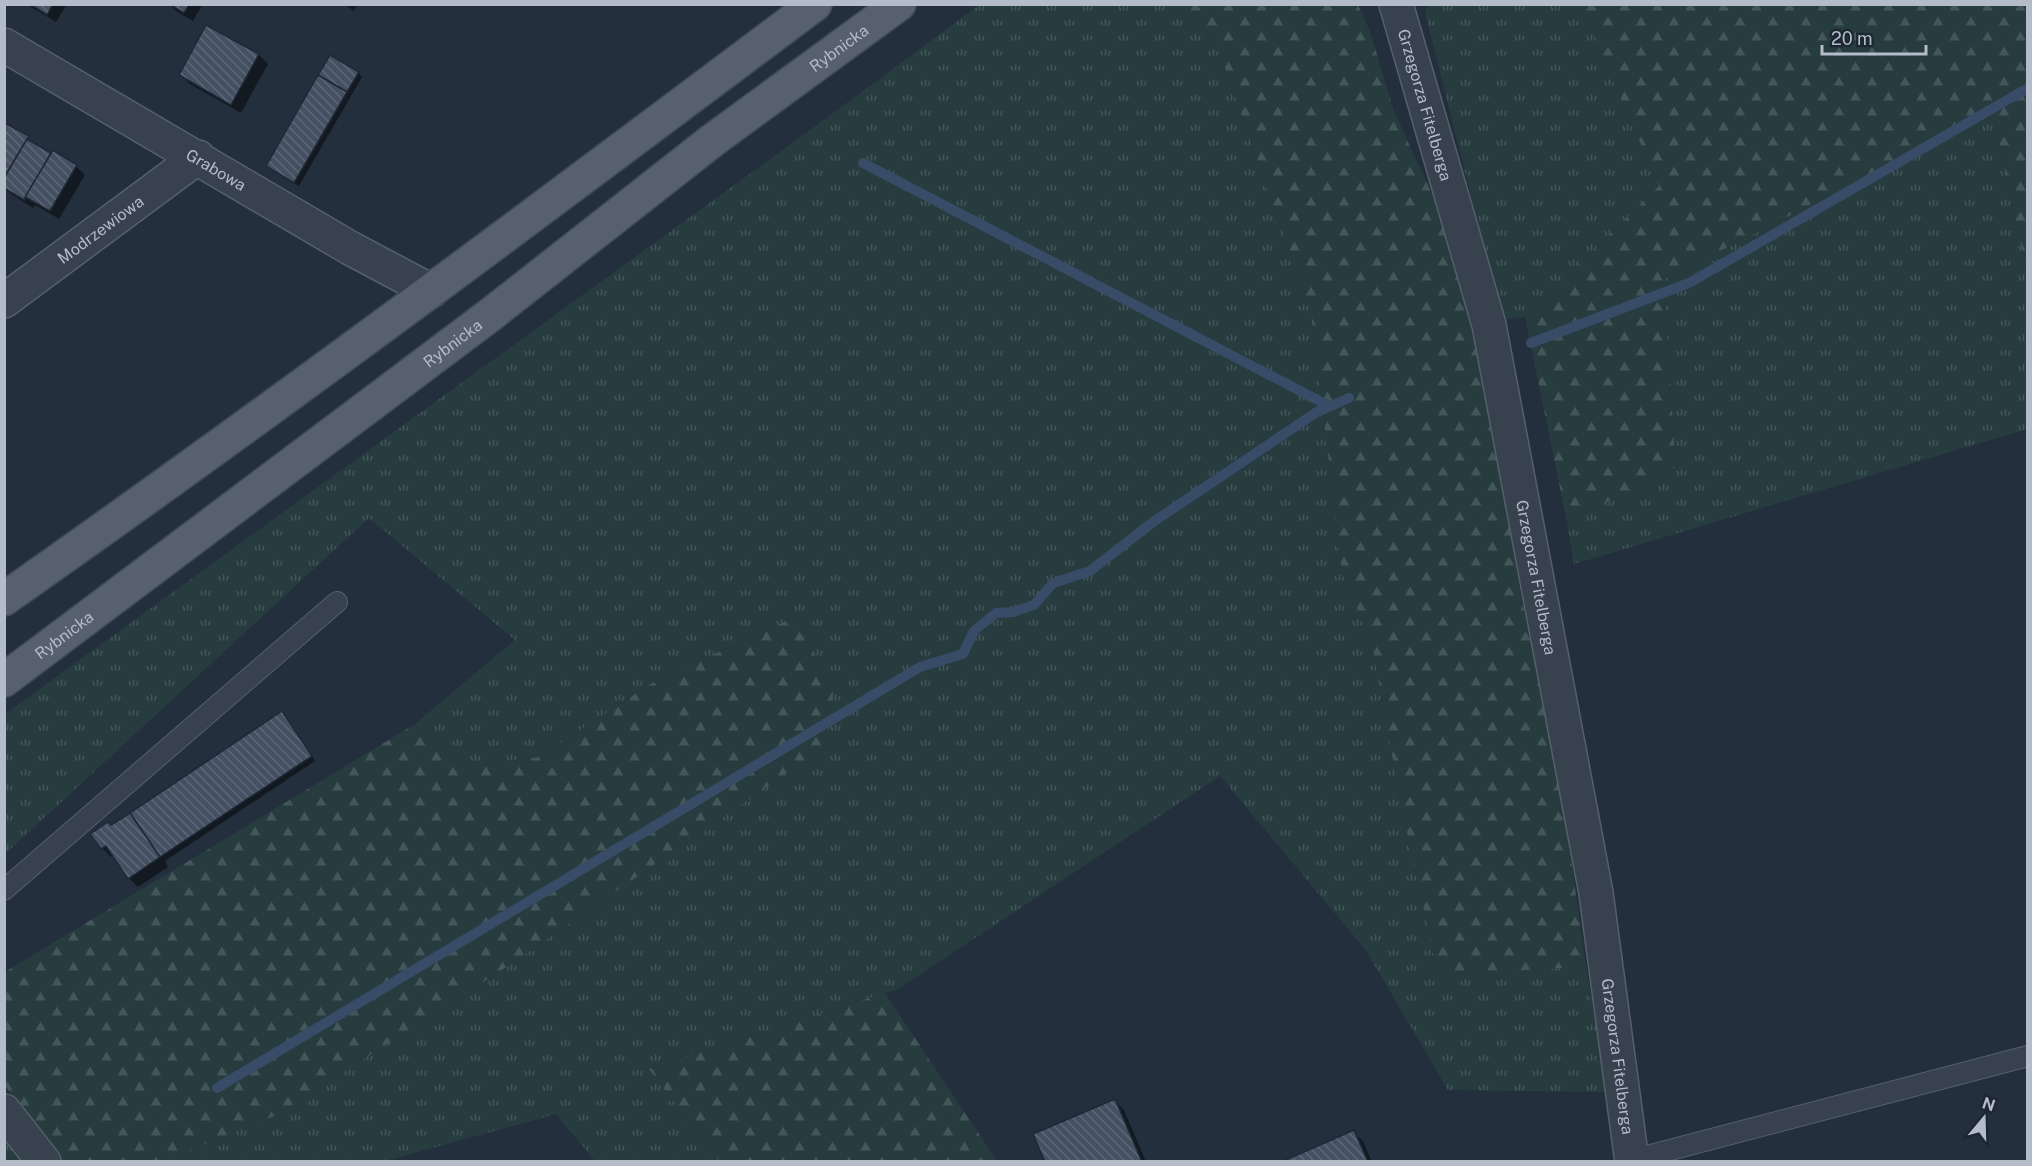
<svg xmlns="http://www.w3.org/2000/svg" width="2032" height="1166" font-family="'Public Sans',sans-serif">
	<style>
		.grass { fill: url(#grass-tufts) }
		.forest { fill: url(#forest-firs) }
		.shadow { fill: #0007 }
		.lines { fill: none; stroke-linecap: round; stroke-linejoin: round }
		.stream { stroke: #394c67; stroke-width: 10 }
		.building { fill: url(#building-back-hatch); stroke: #1f2835; stroke-width: 1.5 }
		.lane-casing { stroke: #565f6c; stroke-width: 22 }
		.street-casing { stroke: #565f6c; stroke-width: 36 }
		.primary-casing { stroke: #414a57; stroke-width: 36 }
		.lane { stroke: #38414e; stroke-width: 20 }
		.street { stroke: #38414e; stroke-width: 33 }
		.primary { stroke: #56606e; stroke-width: 33 }
		.labels { text-anchor: middle; stroke-width: 6; stroke-linejoin: round; paint-order: stroke }
		.street-label { font-size: 16px; fill: #b4bcc9; stroke: #1d2633 }
	</style>
	<defs>
		<pattern id="grass-tufts" width="24" height="20" patternUnits="userSpaceOnUse" patternTransform="scale(1.5)"><rect width="24" height="20" fill="#263c3f"/><path d="M3 7l-1-3M5 7V3M7 7l1-3M15 17l-1-3M17 17v-4M19 17l1-3" fill="none" stroke="#435659"/></pattern>
		<pattern id="forest-firs" width="22" height="20" patternUnits="userSpaceOnUse" patternTransform="scale(1.5)"><rect width="22" height="20" fill="#263c3f"/><path d="M5 1l3.5 6h-7zM16 11l3.5 6h-7z" fill="#435659"/></pattern>
		<pattern id="building-back-hatch" width="6" height="6" patternUnits="userSpaceOnUse" patternTransform="scale(1.5)"><rect width="6" height="6" fill="#455162"/><path d="M-1 5l2 2M0 0l6 6M5-1l2 2" fill="none" stroke="#5d6877"/></pattern>
	</defs>
	<rect width="100%" height="100%" fill="#242f3e"/>
	<!-- grass -->
	<g class="grass">
		<polygon points="1429,4 1580,5 1659,186 1525,317 1502,319 1425,12"/>
		<polygon points="979,5 1185,5 1221,56 1311,313 1342,572 1372,645 1402,810 1438,974 1586,967 1607,1092 1448,1090 1365,949 1220,776 898,989 650,1069 719,1161 595,1161 556,1114 385,1161 162,1161 505,968 673,851 792,618 652,683 539,757 468,767 415,724 515,640 369,518 5,854 5,714 817,125"/>
		<polygon points="1993,112 2027,275 2027,429 1574,564 1567,522 1676,466 1663,280"/>
		<polygon points="5,1139 24,1161 5,1161"/>
	</g>
	<!-- forest -->
	<g class="forest">
		<polygon points="1185,5 1358,5 1370,32 1394,111 1441,214 1468,284 1522,601 1555,744 1586,967 1438,974 1402,810 1372,645 1342,572 1311,313 1221,56"/>
		<polygon points="1580,5 2027,5 2027,275 1993,112 1663,280 1676,467 1567,522 1525,317 1659,186"/>
		<polygon points="792,618 834,686 827,745 505,968 277,1115 162,1161 62,1161 5,1086 5,972 415,724 468,767 539,757 652,683"/>
		<polygon points="885,993 997,1161 719,1161 649,1069"/>
	</g>
	<!-- shadow -->
	<g class="shadow">
		<polygon points="26,4 67,4 56,22"/>
		<polygon points="169,4 203,4 193,21 176,11"/>
		<polygon points="344,4 358,4 354,11"/>
		<polygon points="207,27 259,55 268,64 241,113 190,84 180,75"/>
		<polygon points="358,73 362,77 299,186 272,170 268,166"/>
		<polygon points="28,138 37,147 76,166 85,175 59,219 35,205 33,208 11,194 4,188"/>
		<polygon points="286,717 315,761 165,861 168,867 138,887 129,878 114,855 111,857 102,848 112,827"/>
		<polygon points="1115,1101 1124,1110 1146,1162 1046,1162"/>
		<polygon points="1353,1132 1363,1141 1372,1162 1285,1162"/>
	</g>
	<g class="lines">
		<!-- stream -->
		<g class="stream">
			<polyline points="863,163 1329,406"/>
			<polyline points="1531,343 1689,283 2028,88"/>
			<polyline points="217,1088 920,667 963,654 974,631 996,613 1013,612 1034,605 1053,583 1090,571 1153,522 1317,412 1349,398"/>
		</g>
	</g>
	<!-- building -->
	<g class="building">
		<polygon points="30,4 53,4 47,15"/>
		<polygon points="169,4 189,4 184,13"/>
		<polygon points="206,25 259,54 231,105 179,75"/>
		<polygon points="330,55 359,72 347,92 318,75"/>
		<polygon points="318,75 347,92 294,183 266,166"/>
		<polygon points="5,123 29,136 4,178 4,124"/>
		<polygon points="27,139 51,153 24,200 4,188 4,178"/>
		<polygon points="53,150 77,165 50,211 25,197"/>
		<polygon points="282,711 312,756 160,857 130,813"/>
		<polygon points="130,813 160,857 128,879 106,846 101,849 90,834 108,822 111,825"/>
		<polygon points="1115,1099 1142,1162 1045,1162 1033,1134"/>
		<polygon points="1354,1130 1368,1162 1281,1162"/>
	</g>
	<g class="lines">
		<!-- lane casing -->
		<g class="lane-casing">
			<g id="lane">
				<polyline points="4,890 337,602"/>
				<polyline points="1632,1160 2028,1056"/>
			</g>
		</g>
		<!-- street casing -->
		<g class="street-casing">
			<g id="street">
				<path id="s1" d="M1396 4 1489 325 1596 893 1632 1162"/>
				<path id="s2" d="M4 45 350 248 431 291"/>
				<path id="s3" d="M4 301 198 157"/>
				<polyline points="4,1111 44,1162"/>
			</g>
		</g>
		<!-- primary casing -->
		<g class="primary-casing">
			<g id="primary">
				<path d="M4 599C279 406 547 205 815 4"/>
				<path id="s4" d="M4 680 490 315 713 140 899 4"/>
			</g>
		</g>
		<!-- lane -->
		<use href="#lane" class="lane"/>
		<!-- street -->
		<use href="#street" class="street"/>
		<!-- primary -->
		<use href="#primary" class="primary"/>
	</g>
	<g class="labels">
		<!-- street labels -->
		<g class="street-label">
			<text dy="6" stroke="none"><textPath href="#s4" startOffset="1047">Rybnicka</textPath></text>
			<text dy="6" stroke="none"><textPath href="#s1" startOffset="105">Grzegorza Fitelberga</textPath></text>
			<text dy="6" stroke="none"><textPath href="#s2" startOffset="246">Grabowa</textPath></text>
			<text dy="6" stroke="none"><textPath href="#s3" startOffset="120">Modrzewiowa</textPath></text>
			<text dy="6" stroke="none"><textPath href="#s4" startOffset="561">Rybnicka</textPath></text>
			<text dy="6" stroke="none"><textPath href="#s1" startOffset="591">Grzegorza Fitelberga</textPath></text>
			<text dy="6" stroke="none"><textPath href="#s4" startOffset="75">Rybnicka</textPath></text>
			<text dy="6" stroke="none"><textPath href="#s1" startOffset="1077">Grzegorza Fitelberga</textPath></text>
		</g>
	</g>
	<!-- border -->
	<rect width="2032" height="1166" fill="none" stroke="#b4bcc9" stroke-width="12"/>
	<!-- north arrow -->
	<g transform="translate(1984 1118) rotate(19)" stroke="#1d2633" stroke-width="4.5" paint-order="stroke">
	<path d="M0-4.5L10 22L0 15L-10 22Z" fill="#b4bcc9"/>
	<text y="-9" font-size="16" font-weight="bold" text-anchor="middle" fill="#b4bcc9">N</text>
	</g>
	<!-- scale -->
	<path d="M1822 45v9h104v-9" fill="none" stroke="#b4bcc9" stroke-width="3"/>
	<text x="1831" y="45" font-size="18" fill="#b4bcc9" stroke="#1d2633" stroke-width="4.5" paint-order="stroke">20 m</text>
</svg>
